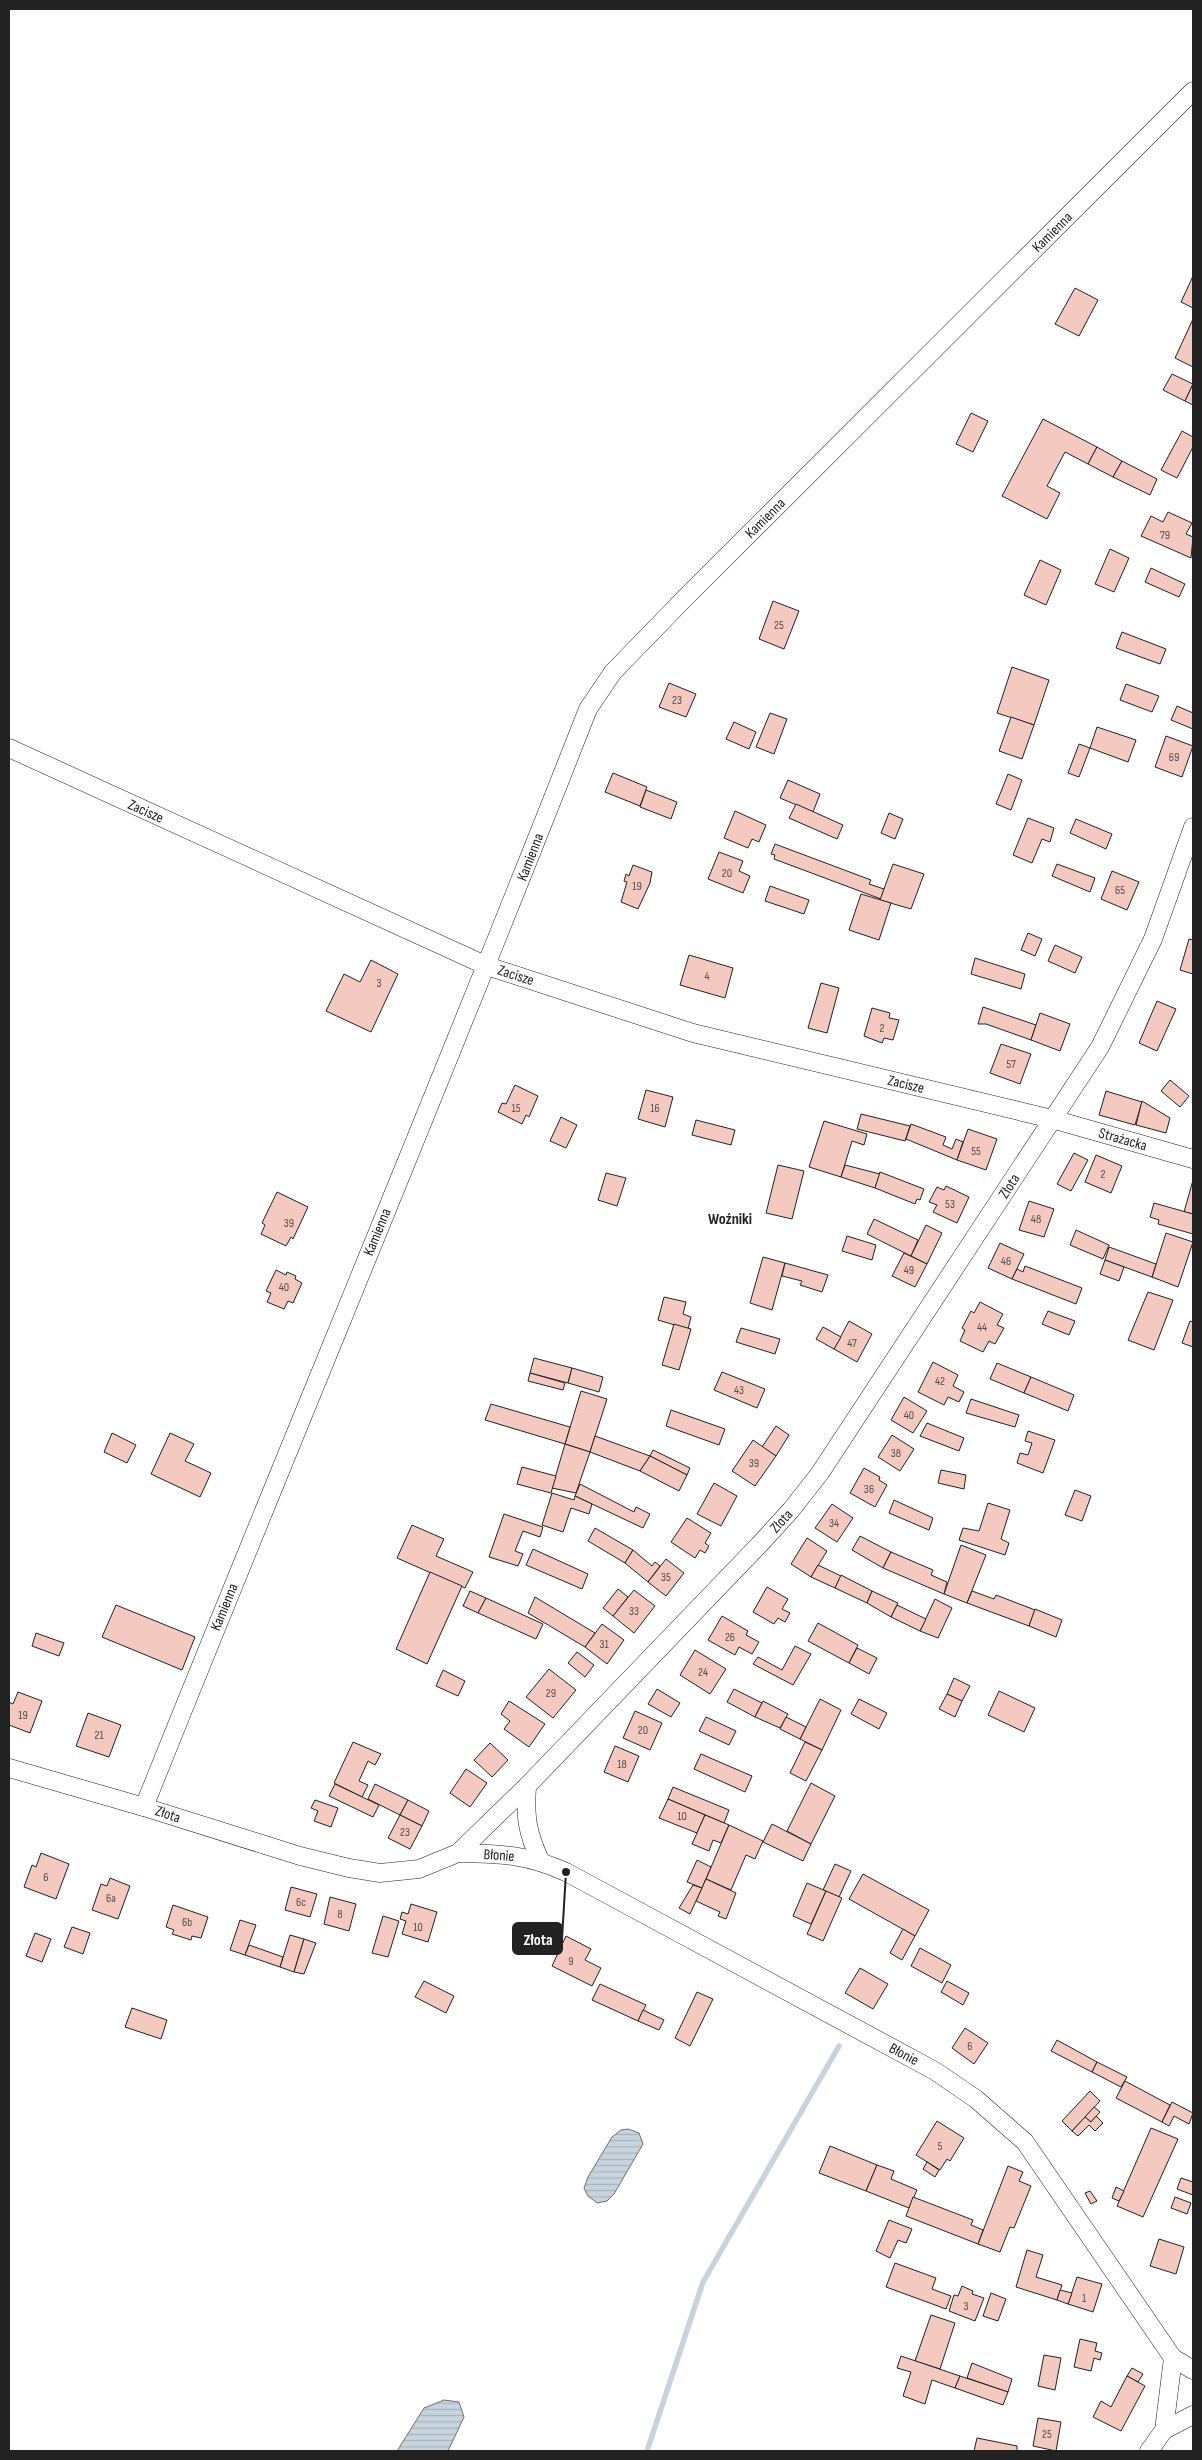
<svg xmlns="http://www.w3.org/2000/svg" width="1202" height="2460" font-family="'Sofia Sans Condensed',sans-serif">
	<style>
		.water { fill: url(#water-rules); stroke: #6f6f6f }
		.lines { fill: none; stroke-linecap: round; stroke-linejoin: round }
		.stream { stroke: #c7d3dd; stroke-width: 5.5 }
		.building { fill: #f3c9c0; stroke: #222 }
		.street-casing { stroke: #222; stroke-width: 19 }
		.street { stroke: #fff; stroke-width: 18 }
		.labels { text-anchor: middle; stroke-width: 4; stroke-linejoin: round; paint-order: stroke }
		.number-label { font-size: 12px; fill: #564c4a }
		.street-label { font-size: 15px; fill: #222; stroke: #fff }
		.neighbourhood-label { font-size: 16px; font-weight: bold; fill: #222; stroke: #fff }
		.leader { fill: none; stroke: #222; stroke-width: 2 }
		.callout-dot { fill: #222; stroke: #fff; stroke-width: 2 }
		.callout { fill: #222; stroke: #222; stroke-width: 2 }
		.callout-label { font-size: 16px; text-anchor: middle; font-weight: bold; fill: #fff }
	</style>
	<defs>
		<pattern id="water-rules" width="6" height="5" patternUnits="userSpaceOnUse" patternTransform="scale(1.25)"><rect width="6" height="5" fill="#c7d3dd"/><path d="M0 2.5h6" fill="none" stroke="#abb5bd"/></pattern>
	</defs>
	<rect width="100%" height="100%" fill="#fff"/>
	<!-- water -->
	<g class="water">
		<polygon points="628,2129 639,2133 643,2144 614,2194 607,2201 597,2203 588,2196 584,2188 588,2177 612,2137 621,2130"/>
		<polygon points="444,2400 459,2402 464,2417 448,2451 397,2451 424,2408"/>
	</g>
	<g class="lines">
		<!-- stream -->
		<polyline class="stream" points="647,2451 703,2282 839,2046"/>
	</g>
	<!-- building -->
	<g class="building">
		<polygon points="1193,276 1193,308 1181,302"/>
		<polygon points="1075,288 1098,300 1079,336 1055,324"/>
		<polygon points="1193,319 1193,367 1175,358"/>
		<polygon points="1172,374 1193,384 1185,401 1163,390"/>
		<polygon points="1193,384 1193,405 1185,401"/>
		<polygon points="971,413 988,421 973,452 956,444"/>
		<polygon points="1043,419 1097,447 1088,464 1065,452 1047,486 1060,493 1047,519 1002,496"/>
		<polygon points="1182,431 1193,437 1193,447 1177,478 1161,470"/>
		<polygon points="1097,447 1122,461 1113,477 1088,464"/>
		<polygon points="1122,461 1157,479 1150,495 1113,477"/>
		<polygon points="1168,512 1192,523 1186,534 1193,537 1191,558 1141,536 1151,516 1163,522"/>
		<polygon points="1110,549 1129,558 1114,592 1095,584"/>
		<polygon points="1040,560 1061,570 1046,605 1024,595"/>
		<polygon points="1151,568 1185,584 1179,597 1145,582"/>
		<polygon points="773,601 799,611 784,649 759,639"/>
		<polygon points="1122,632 1166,649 1160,664 1116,648"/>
		<polygon points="1012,667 1049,680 1034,725 997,713"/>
		<polygon points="669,683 696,694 686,717 659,707"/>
		<polygon points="1126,684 1159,696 1152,712 1120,700"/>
		<polygon points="1177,706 1193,713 1193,729 1171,720"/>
		<polygon points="770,713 787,719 774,754 756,747"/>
		<polygon points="1011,717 1034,725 1022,759 999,751"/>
		<polygon points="734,722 756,732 749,749 726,739"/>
		<polygon points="1097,727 1136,740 1128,762 1090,748"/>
		<polygon points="1166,736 1193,746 1182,777 1155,767"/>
		<polygon points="1079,744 1090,748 1079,777 1068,773"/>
		<polygon points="613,773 647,787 640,806 605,792"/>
		<polygon points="1008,774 1022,780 1011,810 996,804"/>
		<polygon points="788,780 820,794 813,812 780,798"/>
		<polygon points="646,790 677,802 671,819 640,807"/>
		<polygon points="796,804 843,825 837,839 789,818"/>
		<polygon points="735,811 766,825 759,842 752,839 748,848 724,838"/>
		<polygon points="889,813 903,819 895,839 881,833"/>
		<polygon points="1028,818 1054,828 1050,842 1042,839 1032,863 1013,855"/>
		<polygon points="1076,819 1112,834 1106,849 1070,833"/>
		<polygon points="775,844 871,880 869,884 884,889 881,899 774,859 775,855 771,854"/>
		<polygon points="719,852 743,861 739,871 750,876 743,893 708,879"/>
		<polygon points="893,864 924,874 911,909 880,900"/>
		<polygon points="1057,864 1095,878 1090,892 1052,876"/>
		<polygon points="633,865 652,872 650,883 638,909 621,902 627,882 624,881 626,874 629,876"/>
		<polygon points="1112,871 1139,882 1127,910 1101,899"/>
		<polygon points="770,886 809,900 804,914 765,901"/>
		<polygon points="861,894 891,903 879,940 849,930"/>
		<polygon points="1028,933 1042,939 1035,956 1021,950"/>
		<polygon points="1189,939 1193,940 1193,974 1180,970"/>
		<polygon points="1055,945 1082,957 1075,973 1048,961"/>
		<polygon points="689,955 733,968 725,998 680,985"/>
		<polygon points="975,958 1025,974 1021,989 971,974"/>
		<polygon points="371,960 398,974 371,1032 326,1011 344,974 360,982"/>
		<polygon points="821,983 839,988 827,1033 808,1028"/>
		<polygon points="1157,1001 1176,1009 1157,1051 1139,1043"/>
		<polygon points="983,1007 1036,1025 1031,1040 986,1024 978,1024"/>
		<polygon points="872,1008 890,1013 889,1018 899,1020 893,1040 884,1038 882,1043 864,1036"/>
		<polygon points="1040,1013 1070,1024 1060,1051 1031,1040"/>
		<polygon points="1001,1044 1031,1054 1020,1084 990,1073"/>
		<polygon points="1170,1080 1189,1096 1180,1107 1161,1091"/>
		<polygon points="515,1085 538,1096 529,1117 526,1115 522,1124 498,1112 502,1103 506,1104"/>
		<polygon points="646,1090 673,1097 665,1127 638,1119"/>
		<polygon points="1106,1091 1142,1102 1135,1125 1099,1115"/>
		<polygon points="1142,1101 1170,1118 1166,1133 1136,1125"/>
		<polygon points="861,1114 910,1126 905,1141 857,1129"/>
		<polygon points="561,1117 577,1125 566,1148 550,1141"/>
		<polygon points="696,1120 735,1130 731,1145 692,1135"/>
		<polygon points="824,1121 867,1134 864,1145 852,1141 841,1177 809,1167"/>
		<polygon points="911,1124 946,1137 943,1145 952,1149 956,1139 963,1142 957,1160 906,1139"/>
		<polygon points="968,1129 997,1139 986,1170 957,1160"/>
		<polygon points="1074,1153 1088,1160 1071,1191 1057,1184"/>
		<polygon points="1096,1155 1122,1166 1111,1193 1085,1182"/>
		<polygon points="778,1165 804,1171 792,1219 766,1213"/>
		<polygon points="845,1165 880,1174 875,1188 841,1177"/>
		<polygon points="880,1172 924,1189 920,1200 917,1199 915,1204 875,1188"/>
		<polygon points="606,1173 626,1178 617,1206 598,1200"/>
		<polygon points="1193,1180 1193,1214 1184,1212"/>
		<polygon points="946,1186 969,1197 957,1223 933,1212 937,1205 929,1202 937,1187 944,1190"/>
		<polygon points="277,1192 308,1207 293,1239 291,1237 286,1246 261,1234 265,1225 262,1223"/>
		<polygon points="1029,1201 1054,1209 1044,1237 1019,1230"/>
		<polygon points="1154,1203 1193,1214 1193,1234 1158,1224 1159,1220 1150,1217"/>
		<polygon points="874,1219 918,1240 911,1256 867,1234"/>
		<polygon points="926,1225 942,1233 927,1264 911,1256"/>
		<polygon points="1076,1230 1109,1245 1103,1259 1070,1245"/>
		<polygon points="1166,1233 1193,1242 1178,1287 1152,1277"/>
		<polygon points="847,1236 876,1245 872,1260 842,1251"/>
		<polygon points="1000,1243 1024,1254 1012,1279 988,1268"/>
		<polygon points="1109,1247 1156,1264 1152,1277 1105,1260"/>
		<polygon points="904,1253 927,1264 915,1287 892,1276"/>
		<polygon points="763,1257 785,1263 772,1310 750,1303"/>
		<polygon points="1105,1260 1124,1267 1119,1281 1100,1274"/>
		<polygon points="785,1263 828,1275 822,1292 800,1285 802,1281 782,1276"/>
		<polygon points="1025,1266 1082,1288 1076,1304 1012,1279 1017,1269 1023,1272"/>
		<polygon points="276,1270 286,1275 287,1272 296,1276 295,1279 302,1283 293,1303 288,1301 284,1309 267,1302 271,1293 266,1291"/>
		<polygon points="1148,1292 1173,1300 1154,1350 1128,1340"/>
		<polygon points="664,1297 686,1302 683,1314 691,1317 688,1329 658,1320"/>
		<polygon points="980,1302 1003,1314 997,1325 1004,1328 995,1344 989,1341 983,1352 960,1341 965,1330 962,1328 971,1311 974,1313"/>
		<polygon points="1048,1311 1075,1321 1069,1335 1042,1324"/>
		<polygon points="849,1321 872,1334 857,1362 834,1349"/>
		<polygon points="1190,1321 1193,1322 1193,1347 1182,1343"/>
		<polygon points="674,1324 691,1329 679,1370 662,1365"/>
		<polygon points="823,1327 841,1337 834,1349 816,1339"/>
		<polygon points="741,1328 780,1339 775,1354 736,1342"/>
		<polygon points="534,1358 572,1368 568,1383 530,1373"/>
		<polygon points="933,1362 958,1375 953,1386 964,1392 959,1402 948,1397 944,1405 918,1392"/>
		<polygon points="997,1363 1031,1377 1024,1393 990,1379"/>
		<polygon points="572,1368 603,1377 599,1392 568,1383"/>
		<polygon points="722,1372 765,1389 757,1408 714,1390"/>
		<polygon points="530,1373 565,1383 563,1390 528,1381"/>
		<polygon points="1031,1377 1074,1395 1068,1411 1024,1393"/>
		<polygon points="581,1391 607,1399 590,1452 565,1444"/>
		<polygon points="904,1397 927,1411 913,1433 891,1420"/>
		<polygon points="971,1399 1019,1415 1015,1427 966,1413"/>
		<polygon points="491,1404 570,1427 565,1444 485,1420"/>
		<polygon points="671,1410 725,1429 719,1445 666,1426"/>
		<polygon points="927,1423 964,1438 959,1451 920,1436"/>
		<polygon points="776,1426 789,1435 776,1456 762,1447"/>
		<polygon points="1028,1431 1055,1440 1043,1473 1017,1463 1020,1453 1028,1455 1032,1443 1025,1441"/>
		<polygon points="112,1433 136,1445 127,1463 104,1452"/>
		<polygon points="170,1433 194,1444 185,1461 211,1473 200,1497 151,1474"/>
		<polygon points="892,1435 914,1449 900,1471 878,1457"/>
		<polygon points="595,1436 650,1456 640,1471 590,1452"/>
		<polygon points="753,1440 776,1456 755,1486 732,1471"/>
		<polygon points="565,1444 590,1452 576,1493 552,1488"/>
		<polygon points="653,1450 690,1468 687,1475 650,1456"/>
		<polygon points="650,1456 687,1475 679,1491 640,1471"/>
		<polygon points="522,1467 556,1476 551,1493 517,1484"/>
		<polygon points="864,1468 880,1477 879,1480 887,1485 875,1507 850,1493"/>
		<polygon points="941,1470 966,1475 964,1489 938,1483"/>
		<polygon points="714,1483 737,1496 721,1526 697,1514"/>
		<polygon points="580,1484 634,1512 636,1507 650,1514 643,1528 575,1496"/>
		<polygon points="1075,1490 1091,1496 1082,1521 1065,1515"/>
		<polygon points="552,1493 574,1500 575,1496 592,1504 589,1514 571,1508 563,1532 542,1525"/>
		<polygon points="894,1500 933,1518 929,1530 889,1513"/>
		<polygon points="988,1503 1010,1510 1001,1539 1009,1543 1005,1555 959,1540 963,1528 979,1531"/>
		<polygon points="832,1504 853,1518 837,1542 815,1528"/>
		<polygon points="504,1514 543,1527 540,1537 523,1531 515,1551 523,1554 518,1566 489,1557"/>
		<polygon points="687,1518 711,1533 705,1543 709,1546 705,1553 700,1550 695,1558 671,1542"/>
		<polygon points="412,1525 444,1539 436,1556 473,1572 465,1588 397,1558"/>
		<polygon points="595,1528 633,1550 625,1563 588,1541"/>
		<polygon points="860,1536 891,1552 883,1568 852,1550"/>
		<polygon points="807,1538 827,1551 811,1577 791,1564"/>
		<polygon points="961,1545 986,1555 967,1603 944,1594"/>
		<polygon points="533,1549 588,1574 582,1589 526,1565"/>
		<polygon points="633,1550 652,1566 655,1562 660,1566 648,1582 625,1563"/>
		<polygon points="891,1552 933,1570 931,1575 947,1582 944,1594 883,1568"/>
		<polygon points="666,1559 684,1573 666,1596 648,1582"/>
		<polygon points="818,1565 841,1576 835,1588 811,1577"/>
		<polygon points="430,1572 462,1586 427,1664 396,1649"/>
		<polygon points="841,1575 872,1591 867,1603 835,1588"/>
		<polygon points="767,1587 788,1599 782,1609 790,1613 785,1622 778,1618 774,1624 753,1612"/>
		<polygon points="618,1589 628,1597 613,1616 603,1608"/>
		<polygon points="634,1590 655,1606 634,1633 613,1616"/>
		<polygon points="470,1591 486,1598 478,1613 463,1606"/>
		<polygon points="872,1591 898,1603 891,1617 867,1603"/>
		<polygon points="972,1591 994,1599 996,1595 1035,1610 1029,1626 967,1603"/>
		<polygon points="535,1597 595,1633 585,1647 528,1613"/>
		<polygon points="486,1598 543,1624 536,1639 478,1613"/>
		<polygon points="935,1599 952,1608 938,1638 920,1631"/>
		<polygon points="116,1605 195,1637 182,1670 102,1637"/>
		<polygon points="897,1605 926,1619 920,1631 891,1617"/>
		<polygon points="1035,1609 1062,1620 1056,1637 1029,1626"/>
		<polygon points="722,1616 748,1631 746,1635 759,1642 752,1654 739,1647 735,1655 708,1640"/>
		<polygon points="818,1623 858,1645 849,1663 808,1641"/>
		<polygon points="602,1624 624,1640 607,1664 585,1647"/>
		<polygon points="36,1633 64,1643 59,1656 32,1646"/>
		<polygon points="795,1646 811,1654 793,1685 753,1664 758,1657 782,1670"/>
		<polygon points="857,1648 877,1658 869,1674 849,1663"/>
		<polygon points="695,1650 726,1669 710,1694 680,1675"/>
		<polygon points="577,1652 594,1665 585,1677 568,1663"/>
		<polygon points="549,1669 576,1690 553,1718 526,1697"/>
		<polygon points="443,1670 465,1681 458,1696 436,1686"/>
		<polygon points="954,1678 970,1686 962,1701 947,1694"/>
		<polygon points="657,1689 680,1703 671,1717 648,1704"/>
		<polygon points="734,1689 762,1703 755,1717 727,1702"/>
		<polygon points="999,1691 1035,1708 1024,1732 988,1715"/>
		<polygon points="18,1692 42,1701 30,1733 9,1725 9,1702 13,1704"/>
		<polygon points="947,1694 962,1701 955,1717 939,1709"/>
		<polygon points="820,1699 841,1710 822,1750 800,1739"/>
		<polygon points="859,1699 887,1713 879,1729 851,1714"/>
		<polygon points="509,1701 545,1724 529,1747 504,1729 510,1721 501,1714"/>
		<polygon points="763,1701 788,1714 780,1728 755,1717"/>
		<polygon points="635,1711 662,1723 650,1750 623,1738"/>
		<polygon points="88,1713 121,1725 109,1757 76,1746"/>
		<polygon points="706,1717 736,1731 729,1745 699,1731"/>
		<polygon points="786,1717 806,1727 800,1739 780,1729"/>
		<polygon points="353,1742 381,1754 375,1765 368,1761 359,1781 368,1785 362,1797 334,1783"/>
		<polygon points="805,1742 822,1750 806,1781 790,1773"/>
		<polygon points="490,1743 508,1760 492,1777 474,1760"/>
		<polygon points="615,1746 639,1756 628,1782 604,1772"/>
		<polygon points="701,1754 752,1776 745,1792 694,1769"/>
		<polygon points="466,1769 487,1783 470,1807 450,1793"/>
		<polygon points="811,1783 835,1796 811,1844 787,1831"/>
		<polygon points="335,1784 379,1805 373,1817 329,1796"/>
		<polygon points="375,1784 408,1800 400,1815 368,1799"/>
		<polygon points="673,1787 729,1810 724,1823 668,1799"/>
		<polygon points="668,1799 705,1815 697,1833 659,1818"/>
		<polygon points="315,1800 338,1808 331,1827 314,1821 318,1811 311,1808"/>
		<polygon points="408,1800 429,1811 422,1826 400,1815"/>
		<polygon points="400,1815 422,1826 410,1849 388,1838"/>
		<polygon points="705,1815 729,1825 721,1843 713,1840 709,1851 692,1844"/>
		<polygon points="772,1824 811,1844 803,1861 763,1842"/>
		<polygon points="729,1825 763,1841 755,1859 746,1855 731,1890 706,1879"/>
		<polygon points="41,1853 69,1864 56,1899 24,1887 32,1865 36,1867"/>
		<polygon points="697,1860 711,1867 702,1888 687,1882"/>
		<polygon points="835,1864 851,1871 839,1897 823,1890"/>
		<polygon points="863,1874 929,1910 915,1936 849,1899"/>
		<polygon points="110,1878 130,1886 118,1919 92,1910 101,1884 107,1886"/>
		<polygon points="706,1879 736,1893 726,1919 718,1916 720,1912 696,1901"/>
		<polygon points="807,1883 826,1891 811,1924 793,1916"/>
		<polygon points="693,1885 702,1888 690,1914 679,1908"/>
		<polygon points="291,1887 317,1894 310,1917 285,1910"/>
		<polygon points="826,1891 842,1898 823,1941 807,1934"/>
		<polygon points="330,1897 356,1904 349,1931 324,1924"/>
		<polygon points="411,1904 437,1912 428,1942 402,1934 406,1921 400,1919 402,1912 408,1914"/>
		<polygon points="173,1905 208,1917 201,1938 192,1936 191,1940 172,1934 174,1930 166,1927"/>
		<polygon points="383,1916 399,1921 388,1957 372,1953"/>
		<polygon points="240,1920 256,1925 245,1955 230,1950"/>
		<polygon points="72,1927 90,1933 83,1954 64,1947"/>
		<polygon points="903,1929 915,1936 902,1960 890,1953"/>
		<polygon points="35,1933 51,1939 42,1962 26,1956"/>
		<polygon points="290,1935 304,1939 294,1972 280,1967"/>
		<polygon points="566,1936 591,1949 585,1960 601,1968 592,1986 552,1966"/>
		<polygon points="304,1939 316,1943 304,1974 294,1972"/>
		<polygon points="249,1945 283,1957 280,1967 245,1955"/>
		<polygon points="920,1948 951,1965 942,1983 911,1966"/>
		<polygon points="860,1968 888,1984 873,2009 845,1993"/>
		<polygon points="424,1981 454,1996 446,2013 415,1997"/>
		<polygon points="947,1981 969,1993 963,2005 941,1992"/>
		<polygon points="600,1984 646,2005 638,2021 592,2000"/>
		<polygon points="697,1992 713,1999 690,2046 675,2038"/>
		<polygon points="132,2008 167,2020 161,2039 125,2027"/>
		<polygon points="643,2010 664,2020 659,2030 638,2021"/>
		<polygon points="965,2028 988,2043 974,2064 952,2048"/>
		<polygon points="1057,2040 1097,2062 1092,2072 1051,2051"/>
		<polygon points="1097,2062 1127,2077 1121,2087 1092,2072"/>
		<polygon points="1125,2081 1170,2105 1162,2122 1116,2098"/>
		<polygon points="1090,2091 1100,2101 1072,2131 1062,2121"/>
		<polygon points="1172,2102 1193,2113 1189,2124 1174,2116 1169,2126 1162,2122"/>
		<polygon points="1094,2107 1100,2112 1091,2122 1085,2117"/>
		<polygon points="1096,2116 1103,2123 1095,2131 1089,2125 1078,2136 1072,2131 1085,2117 1091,2122"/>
		<polygon points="937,2121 964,2138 950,2161 947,2159 940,2170 916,2155"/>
		<polygon points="1151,2128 1178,2139 1143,2217 1117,2206"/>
		<polygon points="830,2146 877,2165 866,2191 819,2173"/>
		<polygon points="927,2162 939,2170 935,2177 923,2169"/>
		<polygon points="877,2165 894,2171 891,2179 917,2190 909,2208 866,2191"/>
		<polygon points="1008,2166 1023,2172 1019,2181 1031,2186 1014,2228 1010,2227 1000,2252 978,2244"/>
		<polygon points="1181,2178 1193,2182 1193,2195 1177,2189"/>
		<polygon points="1116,2187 1124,2191 1119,2201 1112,2198"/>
		<polygon points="1090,2191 1097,2201 1091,2204 1085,2193"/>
		<polygon points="913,2197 973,2220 971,2225 983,2230 978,2244 906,2216"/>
		<polygon points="1175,2197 1191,2203 1187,2214 1171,2208"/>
		<polygon points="889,2220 912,2229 906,2243 898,2240 890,2258 876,2251"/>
		<polygon points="1159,2239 1184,2247 1176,2274 1150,2266"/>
		<polygon points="1027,2250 1043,2255 1036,2277 1062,2285 1057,2300 1016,2287"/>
		<polygon points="895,2263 936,2278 932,2289 951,2296 946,2309 886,2287"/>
		<polygon points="1077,2277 1102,2284 1093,2312 1068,2304"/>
		<polygon points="962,2286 973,2291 972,2294 984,2298 975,2321 949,2311 954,2295 958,2296"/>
		<polygon points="1060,2290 1072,2293 1068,2304 1057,2300"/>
		<polygon points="991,2293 1006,2299 998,2321 983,2316"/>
		<polygon points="931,2315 955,2323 940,2369 915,2361"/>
		<polygon points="1080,2339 1097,2343 1095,2351 1102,2353 1100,2360 1094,2358 1091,2371 1074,2367"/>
		<polygon points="1044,2355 1061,2358 1055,2390 1038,2386"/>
		<polygon points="901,2356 960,2376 955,2388 932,2380 925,2404 903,2396 911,2372 897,2368"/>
		<polygon points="972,2363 1012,2379 1008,2392 967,2378"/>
		<polygon points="1132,2368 1143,2374 1138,2382 1127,2376"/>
		<polygon points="960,2376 1008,2392 1003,2405 955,2388"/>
		<polygon points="1127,2376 1145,2386 1121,2431 1093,2417 1101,2401 1111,2407"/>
		<polygon points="1038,2418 1061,2422 1056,2451 1033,2446"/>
		<polygon points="977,2438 1017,2446 1017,2451 974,2451"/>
	</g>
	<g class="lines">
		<!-- street casing -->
		<g class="street-casing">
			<g id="street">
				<polyline points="9,748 487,966 693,1033 1052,1119 1193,1159"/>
				<polyline points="9,1768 144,1807 300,1856 349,1868 380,1873 419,1869 458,1853 527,1786 759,1545 791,1510 820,1473 1100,1047 1153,939 1193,827"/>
				<path d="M527 1786C525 1817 527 1832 540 1860"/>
				<path d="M144 1807C291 1440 444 1077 588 709L613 672 684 599 1193 91"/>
				<path d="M458 1853C501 1854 526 1854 566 1872L935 2071 976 2099 1025 2142 1173 2358 1193 2370"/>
				<polyline points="1164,2430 1193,2415"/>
				<polyline points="1149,2451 1164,2430 1173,2358"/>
			</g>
		</g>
		<!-- street -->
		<use href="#street" class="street"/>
	</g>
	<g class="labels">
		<!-- number labels -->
		<g class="number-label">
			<text x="1165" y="539">79</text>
			<text x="779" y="629">25</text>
			<text x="677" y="704">23</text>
			<text x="1174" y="761">69</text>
			<text x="727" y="877">20</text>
			<text x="637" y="890">19</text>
			<text x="1120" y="894">65</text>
			<text x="707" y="980">4</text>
			<text x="379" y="987">3</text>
			<text x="882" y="1032">2</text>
			<text x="1011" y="1068">57</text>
			<text x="516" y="1112">15</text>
			<text x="655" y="1112">16</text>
			<text x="976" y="1155">55</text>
			<text x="1103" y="1178">2</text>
			<text x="950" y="1208">53</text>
			<text x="1036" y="1223">48</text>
			<text x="289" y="1227">39</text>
			<text x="1006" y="1265">46</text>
			<text x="909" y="1274">49</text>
			<text x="284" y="1291">40</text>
			<text x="982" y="1331">44</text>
			<text x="852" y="1347">47</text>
			<text x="940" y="1385">42</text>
			<text x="739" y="1394">43</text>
			<text x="909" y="1419">40</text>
			<text x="896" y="1457">38</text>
			<text x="754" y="1467">39</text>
			<text x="869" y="1493">36</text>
			<text x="834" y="1527">34</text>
			<text x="666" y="1581">35</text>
			<text x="634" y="1615">33</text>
			<text x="730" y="1641">26</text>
			<text x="604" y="1648">31</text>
			<text x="703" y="1676">24</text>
			<text x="551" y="1697">29</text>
			<text x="23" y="1719">19</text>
			<text x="643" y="1734">20</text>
			<text x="99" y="1739">21</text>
			<text x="622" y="1768">18</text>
			<text x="682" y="1820">10</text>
			<text x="405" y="1836">23</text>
			<text x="46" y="1881">6</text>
			<text x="111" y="1902">6a</text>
			<text x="301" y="1906">6c</text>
			<text x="340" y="1918">8</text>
			<text x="187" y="1926">6b</text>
			<text x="418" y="1931">10</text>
			<text x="571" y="1965">9</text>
			<text x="970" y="2050">6</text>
			<text x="940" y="2150">5</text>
			<text x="1084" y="2302">1</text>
			<text x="966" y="2310">3</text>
			<text x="1047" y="2438">25</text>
		</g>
		<!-- street labels -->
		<g class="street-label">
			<text transform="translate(1052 232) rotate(-45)" y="5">Kamienna</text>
			<text transform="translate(765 518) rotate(-45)" y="5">Kamienna</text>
			<text transform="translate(146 811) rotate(24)" y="5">Zacisze</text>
			<text transform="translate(530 857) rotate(-69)" y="5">Kamienna</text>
			<text transform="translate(516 975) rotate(18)" y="5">Zacisze</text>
			<text transform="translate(906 1084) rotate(14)" y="5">Zacisze</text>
			<text transform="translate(1123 1139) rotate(16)" y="5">Strażacka</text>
			<text transform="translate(1009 1186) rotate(-57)" y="5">Złota</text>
			<text transform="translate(377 1232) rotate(-68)" y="5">Kamienna</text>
			<text transform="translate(781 1521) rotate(-48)" y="5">Złota</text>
			<text transform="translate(224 1607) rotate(-68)" y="5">Kamienna</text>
			<text transform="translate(168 1814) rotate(18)" y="5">Złota</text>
			<text transform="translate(499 1855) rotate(4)" y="5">Błonie</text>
			<text transform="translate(904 2054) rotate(28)" y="5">Błonie</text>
		</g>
		<!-- neighbourhood labels -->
		<g class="neighbourhood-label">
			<text x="730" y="1224">Woźniki</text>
		</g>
	</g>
	<!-- callouts -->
	<path class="leader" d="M566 1872L562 1939"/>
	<circle class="callout-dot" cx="566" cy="1872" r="5"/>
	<rect class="callout" x="513" y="1923" width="49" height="31" rx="5"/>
	<g class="callout-label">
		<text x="538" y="1945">Złota</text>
	</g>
	<!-- border -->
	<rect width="1202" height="2460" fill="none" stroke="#222222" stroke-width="20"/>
</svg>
